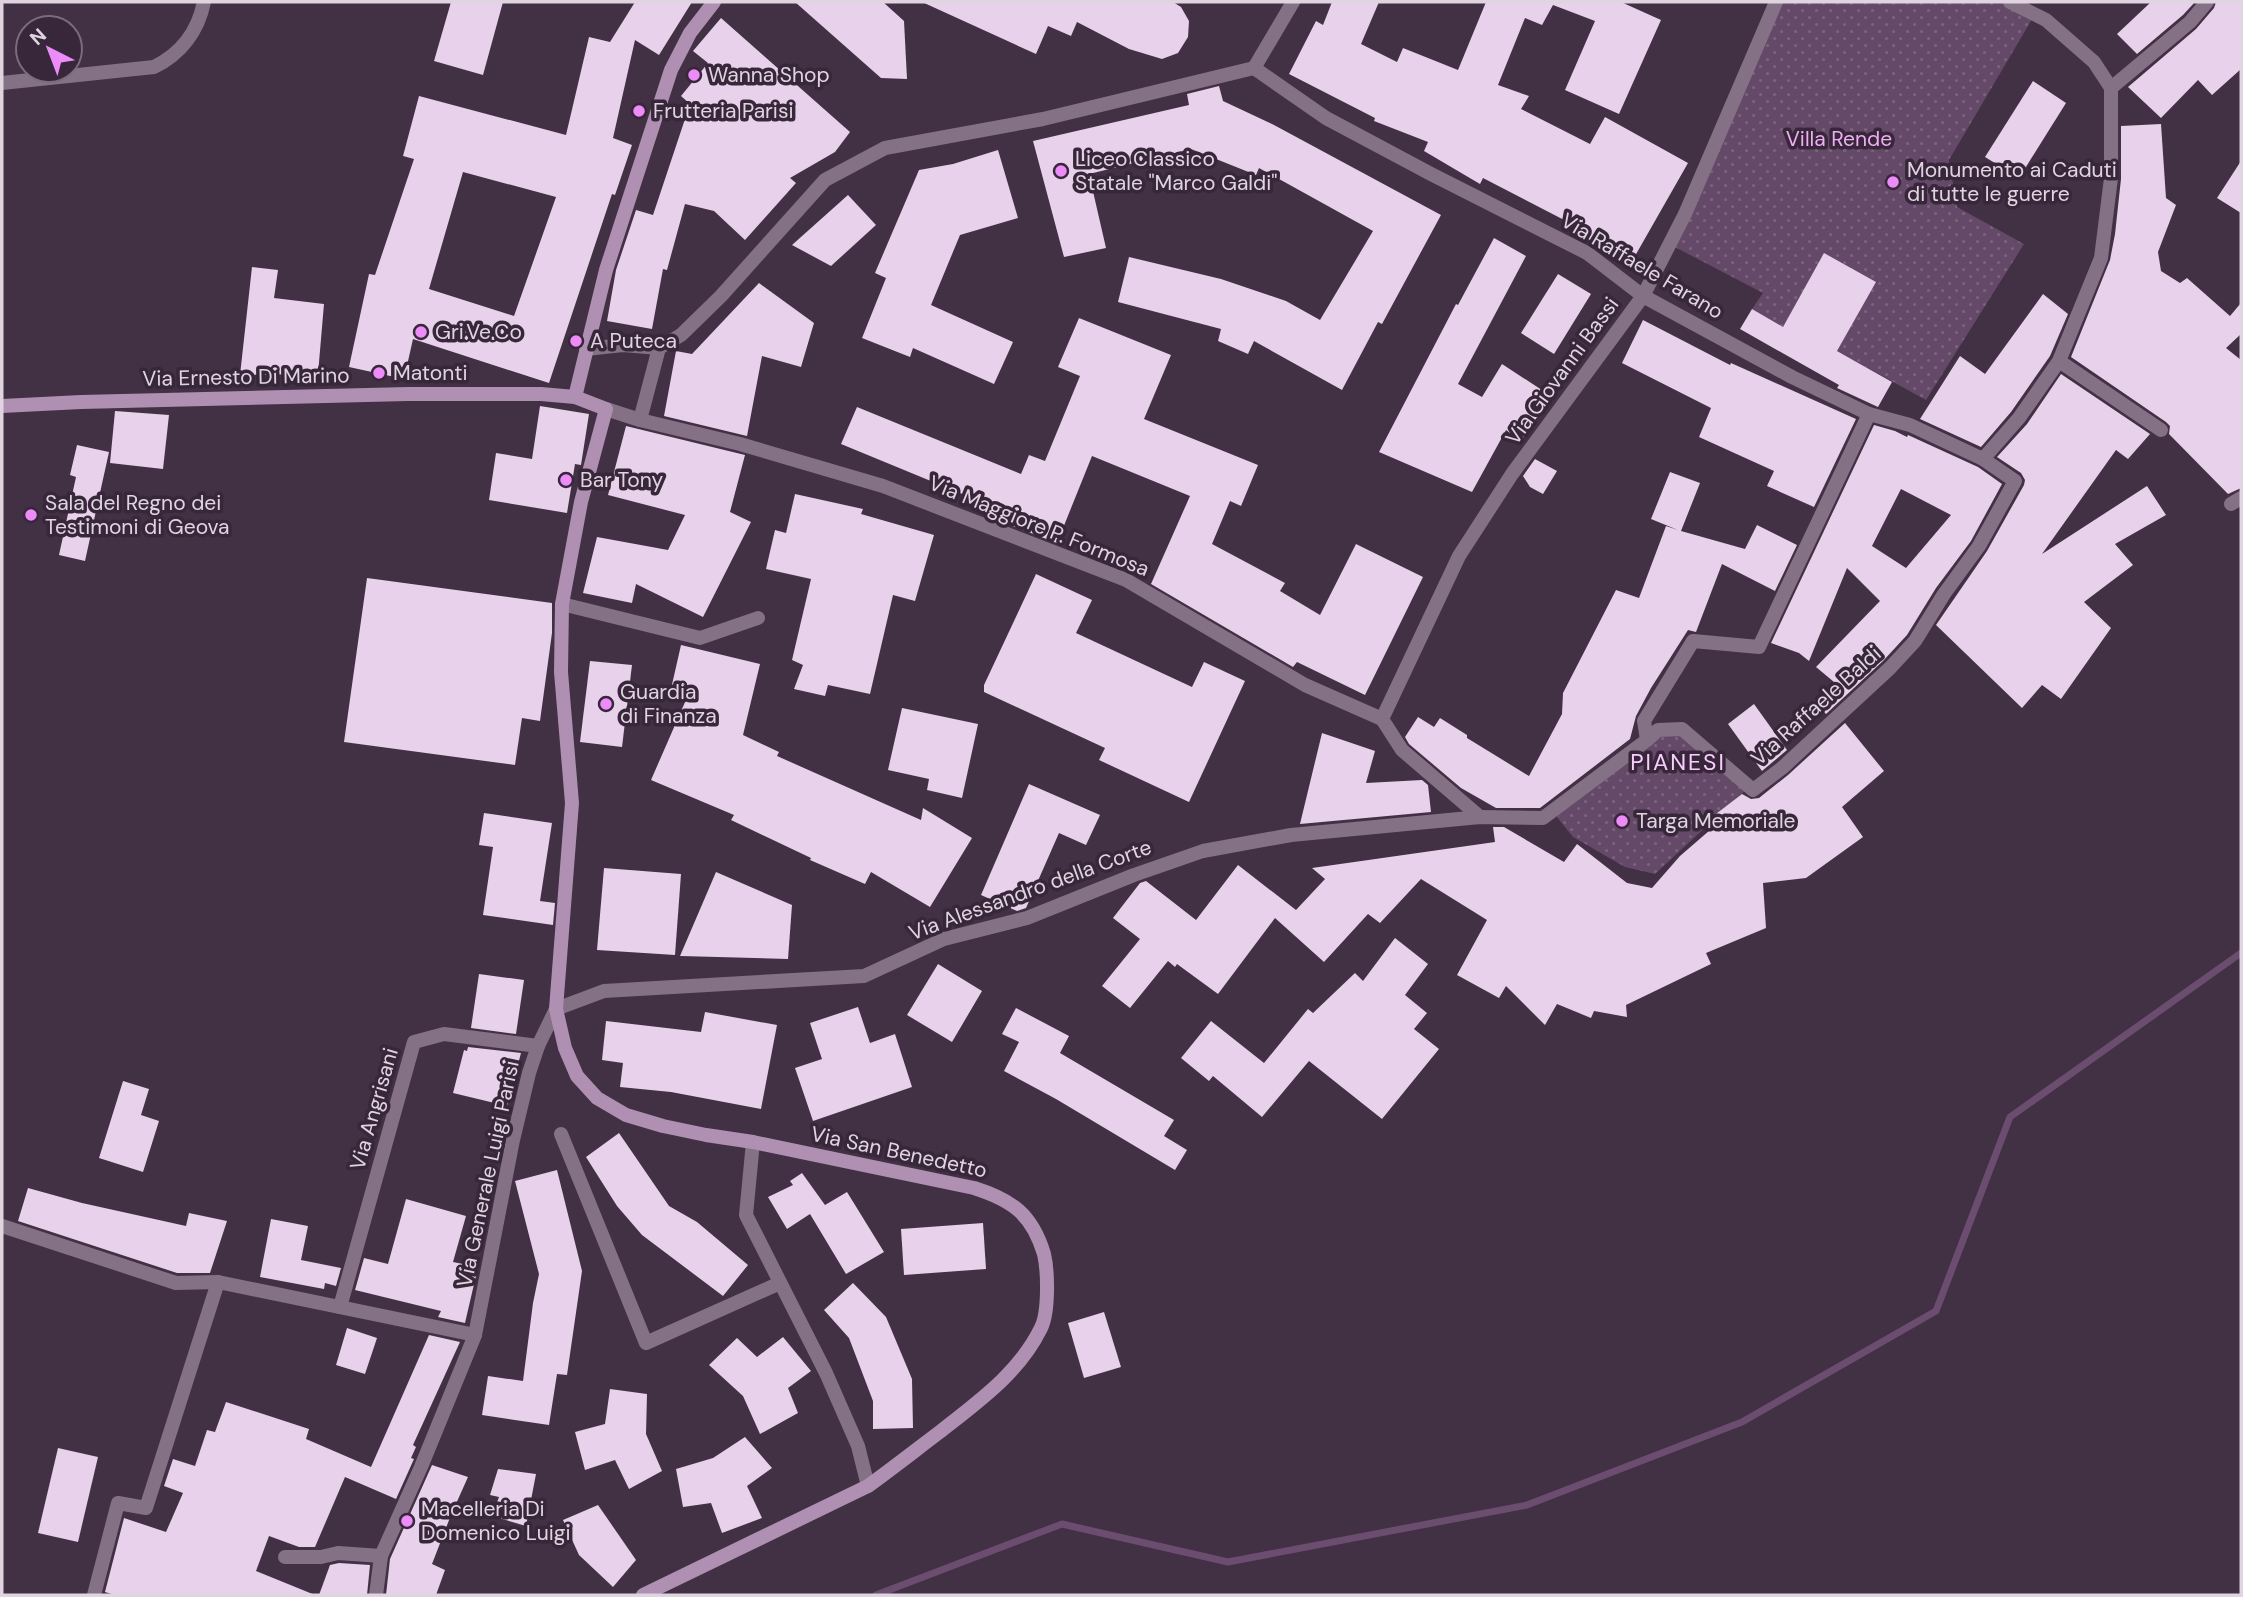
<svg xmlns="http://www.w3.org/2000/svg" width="2243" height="1597" font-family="'DM Sans',sans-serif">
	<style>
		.grass { fill: url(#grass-dots) }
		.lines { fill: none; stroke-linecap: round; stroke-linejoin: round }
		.stream { stroke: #6b4d6f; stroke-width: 7 }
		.building { fill: #e8d1eb; fill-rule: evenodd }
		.street { stroke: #847186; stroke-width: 14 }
		.secondary { stroke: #af90b2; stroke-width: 14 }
		.poi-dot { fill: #ed8cf9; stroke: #38263a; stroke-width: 2.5 }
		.labels { text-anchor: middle; stroke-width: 7; stroke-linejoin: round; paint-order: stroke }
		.poi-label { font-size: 21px; fill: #e0d4e1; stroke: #38263a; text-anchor: start }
		.park-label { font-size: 21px; fill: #edaef4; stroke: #38263a }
		.street-label { font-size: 21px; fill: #e0d4e1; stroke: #38263a }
		.neighbourhood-label { font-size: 23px; letter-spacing: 2px; fill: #f9cdfe; stroke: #38263a }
	</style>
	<defs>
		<pattern id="grass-dots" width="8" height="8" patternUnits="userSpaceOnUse" patternTransform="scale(1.75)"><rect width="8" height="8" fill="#654968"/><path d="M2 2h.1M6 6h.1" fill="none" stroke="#7b627d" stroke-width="1.8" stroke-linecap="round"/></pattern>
	</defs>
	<rect width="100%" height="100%" fill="#423044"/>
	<!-- grass -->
	<g class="grass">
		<polygon points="1776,2 2010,2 2035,14 1949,160 1957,207 2024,244 1926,400 1837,351 1875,282 1824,254 1783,327 1752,309 1763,293 1669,244"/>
		<polygon points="1658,730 1682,730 1749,787 1655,874 1625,867 1573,837 1557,817 1579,791"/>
	</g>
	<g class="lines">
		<!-- stream -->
		<polyline class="stream" points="876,1595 1062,1524 1228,1562 1527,1505 1742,1422 1936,1311 2010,1117 2241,953"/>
	</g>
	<!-- building -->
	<g class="building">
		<polygon points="451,2 503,2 483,75 434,61"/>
		<path d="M635 2H692L659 55 635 40 613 138 632 145 615 195 612 194 549 383 413 339 404 379 349 367 369 274 375 275 414 159 403 156 419 96 566 135 589 37 610 42ZM463 172 556 197 514 316 429 289Z"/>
		<polygon points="795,2 883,2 904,21 907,79 881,78"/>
		<polygon points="922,2 1173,2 1181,7 1189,21 1188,37 1178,53 1162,59 1129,49 1077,22 1071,36 1048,26 1036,54"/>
		<polygon points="1332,2 1379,2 1361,44 1397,62 1403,48 1458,70 1486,2 1621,2 1661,20 1619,114 1565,90 1595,21 1553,5 1542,25 1525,18 1498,85 1529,96 1521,109 1590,144 1605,117 1688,163 1631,263 1565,226 1568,222 1483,178 1480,184 1424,151 1428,142 1374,121 1375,118 1289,74 1316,21 1323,25"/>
		<polygon points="2151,2 2195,2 2183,15 2137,54 2117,34"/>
		<polygon points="2216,2 2241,2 2241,69 2212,95 2198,80 2161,118 2128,87 2196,29 2214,8"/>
		<polygon points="721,18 850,132 835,152 790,178 796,183 745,240 714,211 685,204 667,270 663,269 652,329 607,321 616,270 636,210 653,215 690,104 681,96 708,63 693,51"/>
		<polygon points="2033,81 2066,103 2019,178 1985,157"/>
		<polygon points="1219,86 1223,101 1274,125 1441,215 1382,324 1378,322 1342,390 1254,341 1248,354 1218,341 1221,329 1118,302 1129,257 1221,279 1286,301 1320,320 1373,231 1259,168 1256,175 1191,149 1089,174 1106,248 1064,257 1033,141 1189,105 1187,94"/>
		<polygon points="2161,124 2166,198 2176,205 2158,252 2161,271 2180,283 2187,278 2230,316 2241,303 2241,334 2226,348 2241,360 2241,488 2228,494 2169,434 2170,426 2166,422 2071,357 2110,260 2115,234 2121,179 2121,126"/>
		<polygon points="998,150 1018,218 960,235 931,305 1013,342 994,384 913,348 910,357 862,338 886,278 875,273 919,170 953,164"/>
		<polygon points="2241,161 2241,213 2217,198"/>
		<polygon points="848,195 876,225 831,266 792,245"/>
		<polygon points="1494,238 1526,256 1458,384 1482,397 1502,364 1551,396 1521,441 1506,430 1472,492 1379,452 1456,304 1458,305"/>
		<polygon points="1824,253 1876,282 1837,351 1892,382 1878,407 1837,388 1839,385 1740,329 1752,309 1783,327"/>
		<polygon points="252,267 278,270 274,298 324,304 318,374 240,375"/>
		<polygon points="1558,274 1591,294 1554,354 1521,333"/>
		<polygon points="759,283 814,323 801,367 762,356 747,436 664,416 676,351 692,354"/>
		<polygon points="2043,294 2068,314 2050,356 2011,412 1981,447 1920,419 1960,356 1985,374"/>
		<polygon points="1079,318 1171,355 1144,419 1258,465 1241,506 1230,501 1212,544 1285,583 1280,591 1320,615 1356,544 1423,577 1365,695 1297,662 1293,667 1151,584 1190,496 1092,456 1057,543 1002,522 1006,512 841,444 857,407 1021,474 1029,455 1045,461 1080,376 1058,367"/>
		<polygon points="1643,320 1730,365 1731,363 1856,419 1814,507 1767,486 1774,471 1699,437 1711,408 1622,363"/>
		<polygon points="2061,374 2150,434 2128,459 2116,450 2042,554 2147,486 2166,515 2115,544 2133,565 2084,602 2111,628 2061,699 2042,685 2022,708 1936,625 1987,551 2024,485 2025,480 2021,473 1997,457 2027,424"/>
		<polygon points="540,406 589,414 581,465 575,464 567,513 489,500 496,453 532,459"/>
		<polygon points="115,411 169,415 163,469 110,463"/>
		<path d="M1874 425 1895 431 1907 437 1908 435 1978 467 2002 484 1971 541 1936 588 1907 635 1883 661 1826 714 1814 701 1834 682 1816 667 1880 601 1847 568 1809 661 1799 653 1771 643ZM1901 489 1951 515 1906 568 1872 546Z"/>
		<polygon points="626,426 745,455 730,512 751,522 703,617 636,584 632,603 583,593 597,537 668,550 685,515 608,495"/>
		<polygon points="77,445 109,452 85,561 59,555 76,477 70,475"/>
		<polygon points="1535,459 1557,471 1543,494 1530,487 1523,476"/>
		<polygon points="1670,472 1700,483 1681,531 1745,549 1757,525 1797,545 1775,591 1722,564 1696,632 1688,630 1651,688 1636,716 1630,739 1540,808 1496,808 1461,788 1409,744 1405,737 1418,717 1434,727 1440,718 1467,735 1467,738 1529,776 1562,714 1563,693 1616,590 1639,598 1666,526 1678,530 1651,519"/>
		<polygon points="795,494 863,509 861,514 934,535 915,601 893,595 870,694 828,685 825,696 794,689 803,665 792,660 811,579 766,569 775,530 786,533"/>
		<polygon points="1036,574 1092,600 1076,633 1192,687 1204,662 1245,681 1189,802 1099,760 1105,748 984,692 984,685"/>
		<polygon points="367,578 552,603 552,633 540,721 522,718 515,765 344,742"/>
		<polygon points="681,645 760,664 743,735 779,752 777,756 921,820 923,808 972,838 930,907 871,872 865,884 810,860 811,858 731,820 734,815 651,780 689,693 671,689"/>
		<polygon points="590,661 632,665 622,747 580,742"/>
		<polygon points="1754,704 1787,750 1762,771 1728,724"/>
		<polygon points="902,708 978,724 962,798 927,790 929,779 888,770"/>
		<polygon points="1845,723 1884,771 1842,807 1863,837 1806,878 1763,883 1766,928 1706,953 1711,964 1626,1005 1627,1017 1594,1011 1591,1018 1557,1004 1545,1025 1506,986 1499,998 1457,975 1487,920 1421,879 1380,923 1368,914 1324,962 1275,918 1218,994 1177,964 1175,967 1168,961 1130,1008 1102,986 1140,939 1113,918 1140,883 1146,881 1196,920 1238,865 1296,910 1325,879 1312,868 1495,842 1493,827 1504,827 1564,862 1577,844 1627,883 1652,888 1680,856 1717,824 1712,817 1742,794 1751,799 1759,798 1788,775"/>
		<polygon points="1322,733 1375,751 1366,783 1422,780 1428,785 1431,812 1300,824"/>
		<polygon points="1029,784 1100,815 1086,845 1059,833 1026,908 1017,911 981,895"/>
		<polygon points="484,813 552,823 540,901 555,903 553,925 483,915 493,847 479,845"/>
		<polygon points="604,868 681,874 675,955 597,950"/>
		<polygon points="716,872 792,905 788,959 680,956"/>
		<polygon points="1395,938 1428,964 1405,995 1427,1013 1414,1029 1439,1049 1382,1119 1309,1061 1262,1117 1213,1076 1209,1081 1181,1058 1211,1021 1264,1063 1308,1009 1313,1013 1355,973 1363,981"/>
		<polygon points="938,964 982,991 952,1042 907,1015"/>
		<polygon points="479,974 524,980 516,1034 471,1028"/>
		<polygon points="858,1007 870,1043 895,1034 912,1087 813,1121 795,1068 822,1059 810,1023"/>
		<polygon points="1016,1008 1069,1036 1060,1053 1174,1120 1164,1136 1187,1150 1175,1170 1056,1099 1004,1071 1019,1042 1002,1034"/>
		<polygon points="705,1012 777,1025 761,1109 671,1092 620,1087 623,1063 602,1060 606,1021 701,1032"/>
		<polygon points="468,1047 521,1053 507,1106 453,1093 464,1050 467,1051"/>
		<polygon points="123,1081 149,1089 141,1115 159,1121 143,1172 99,1158"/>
		<polygon points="619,1133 669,1206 697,1222 748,1265 723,1296 642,1235 617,1206 586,1157"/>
		<polygon points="557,1170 582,1271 567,1375 557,1374 549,1425 482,1415 488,1376 523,1381 533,1303 539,1274 515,1181"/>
		<polygon points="802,1173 825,1205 847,1192 884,1252 846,1274 810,1214 787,1229 768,1197 793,1185 790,1181"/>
		<polygon points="28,1188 82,1203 186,1226 189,1213 227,1221 210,1273 177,1273 18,1221"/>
		<polygon points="406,1199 466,1216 453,1262 478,1267 465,1323 438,1317 441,1311 355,1290 364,1258 388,1264"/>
		<polygon points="271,1219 308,1226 301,1260 341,1268 336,1286 325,1283 324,1289 260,1277"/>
		<polygon points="983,1223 986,1269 904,1275 901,1229"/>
		<polygon points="853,1283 886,1317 912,1379 913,1428 873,1429 873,1401 849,1338 824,1310"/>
		<polygon points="1104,1312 1121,1367 1084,1378 1068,1323"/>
		<polygon points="347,1328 377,1338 365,1374 336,1365"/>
		<polygon points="429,1335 460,1342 413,1445 416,1447 411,1458 414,1459 396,1499 345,1477 315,1547 299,1547 269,1536 256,1571 315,1595 115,1595 105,1592 124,1518 166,1532 183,1493 164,1486 173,1459 195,1466 207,1430 215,1432 226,1402 309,1429 306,1439 371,1467"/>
		<polygon points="783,1337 811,1371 788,1388 798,1413 760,1434 743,1396 709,1365 737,1338 757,1357"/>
		<polygon points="610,1389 647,1394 646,1434 662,1471 629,1489 615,1460 585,1470 575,1432 605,1424"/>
		<polygon points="745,1437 772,1468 747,1486 762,1518 722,1533 711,1503 683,1507 676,1469 713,1458"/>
		<polygon points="58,1448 98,1457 78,1542 38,1533"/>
		<polygon points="432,1465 468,1477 451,1515 432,1564 445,1570 436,1595 386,1595 390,1559"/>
		<polygon points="498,1469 536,1474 526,1526 492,1516 499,1497 490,1495"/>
		<polygon points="598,1505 636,1560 613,1587 579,1555 563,1520"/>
		<polygon points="339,1563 370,1565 367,1595 319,1595 330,1565"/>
	</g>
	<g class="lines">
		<!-- street -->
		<g class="street">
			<polyline points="2010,2 2046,20 2094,62 2111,88"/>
			<path d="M2 83 154 67C181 54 198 31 204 2"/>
			<polyline points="2111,88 2190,22 2207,2"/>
			<polyline points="586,349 623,345 659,348 681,335 721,296 825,180 885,148 1043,119 1254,68 1293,2"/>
			<polyline points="2059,361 2161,430"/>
			<polyline points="606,409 640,420 740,444 883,486 1126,580 1305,685 1382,719 1402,750 1480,817"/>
			<polyline points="640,420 659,348"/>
			<polyline points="1983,459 2019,418 2059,361 2101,258 2111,178 2111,88"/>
			<polyline points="2231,504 2241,498"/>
			<polyline points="562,604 700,638 758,618"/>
			<polyline points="1382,719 1459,556 1512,474 1643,296 1685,214 1776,2"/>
			<polyline points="1647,740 1644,721 1693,641 1759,647 1869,414"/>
			<polyline points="561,1134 646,1343 780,1283"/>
			<polyline points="753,1142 746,1215 826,1373 858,1446 868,1486"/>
			<polyline points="2,1226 176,1283 218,1282 475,1335"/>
			<polyline points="340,1307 414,1042 444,1034 538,1046"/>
			<polyline points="285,1557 321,1557 338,1553 381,1556"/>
			<polyline points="94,1595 118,1503 146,1508 218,1282"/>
			<polyline points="376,1595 381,1556 421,1467 475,1335 513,1140 529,1073 538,1046 556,1009 604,991 864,976 944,939 1027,918 1134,875 1203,851 1291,835 1480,817 1543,818 1647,740 1658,730 1682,729 1753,790 1782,768 1890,668 1915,641 1944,594 1979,546 2015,481 1983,459 1910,425 1869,414 1792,377 1643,296 1587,253 1431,174 1326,118 1254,68"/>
		</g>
		<!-- secondary -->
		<g class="secondary">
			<polyline points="575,397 606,270 671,70 690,33 714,2"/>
			<path d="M2 406 81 402 408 394H541L575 397 606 409 581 502 562 604 561 672 572 803 556 1009 565 1048 577 1076 597 1098 626 1115 663 1126 706 1135 753 1142 974 1188C1012 1200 1032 1214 1044 1254 1048 1271 1049 1312 1041 1328 1019 1373 979 1401 941 1431 917 1449 893 1468 868 1486L643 1595"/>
		</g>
	</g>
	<!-- markers -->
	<g class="poi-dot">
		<circle cx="694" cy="75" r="7"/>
		<circle cx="639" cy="111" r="7"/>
		<circle cx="1061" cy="171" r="7"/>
		<circle cx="1893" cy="182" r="7"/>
		<circle cx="421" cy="332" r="7"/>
		<circle cx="576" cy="341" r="7"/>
		<circle cx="379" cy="373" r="7"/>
		<circle cx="566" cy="480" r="7"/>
		<circle cx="31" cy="515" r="7"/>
		<circle cx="606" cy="704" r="7"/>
		<circle cx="1622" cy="821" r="7"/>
		<circle cx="407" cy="1521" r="7"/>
	</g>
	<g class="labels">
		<!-- poi labels -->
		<g class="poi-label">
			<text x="708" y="82">Wanna Shop</text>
			<text x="653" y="118">Frutteria Parisi</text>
			<text x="1075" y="166">Liceo Classico<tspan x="1075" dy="24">Statale "Marco Galdi"</tspan></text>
			<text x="1907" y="177">Monumento ai Caduti<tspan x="1907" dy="24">di tutte le guerre</tspan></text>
			<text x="435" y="339">Gri.Ve.Co</text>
			<text x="590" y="348">A Puteca</text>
			<text x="393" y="380">Matonti</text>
			<text x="580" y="487">Bar Tony</text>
			<text x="45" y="510">Sala del Regno dei<tspan x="45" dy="24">Testimoni di Geova</tspan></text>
			<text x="620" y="699">Guardia<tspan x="620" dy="24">di Finanza</tspan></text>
			<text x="1636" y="828">Targa Memoriale</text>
			<text x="421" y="1516">Macelleria Di<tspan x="421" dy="24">Domenico Luigi</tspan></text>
		</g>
		<!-- park labels -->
		<g class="park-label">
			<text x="1839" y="146">Villa Rende</text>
		</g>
		<!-- street labels -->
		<g class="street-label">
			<text transform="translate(1642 266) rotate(31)" y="7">Via Raffaele Farano</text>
			<text transform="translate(1562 371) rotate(-54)" y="7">Via Giovanni Bassi</text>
			<text transform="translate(246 377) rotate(-1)" y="7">Via Ernesto Di Marino</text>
			<text transform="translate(1039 526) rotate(22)" y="7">Via Maggiore P. Formosa</text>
			<text transform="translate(1816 706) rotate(-42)" y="7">Via Raffaele Baldi</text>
			<text transform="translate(1030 890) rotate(-20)" y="7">Via Alessandro della Corte</text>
			<text transform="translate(374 1109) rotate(-74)" y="7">Via Angrisani</text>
			<text transform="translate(899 1152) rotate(12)" y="7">Via San Benedetto</text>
			<text transform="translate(488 1174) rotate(-78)" y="7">Via Generale Luigi Parisi</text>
		</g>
		<!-- neighbourhood labels -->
		<g class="neighbourhood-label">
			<text x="1678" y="770">PIANESI</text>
		</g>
	</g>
	<!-- border -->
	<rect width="2243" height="1597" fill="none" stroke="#e0d4e1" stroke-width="7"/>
	<!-- north arrow -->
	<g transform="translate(49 49) rotate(318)"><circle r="33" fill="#38263a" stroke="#7b6c7d" stroke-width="2"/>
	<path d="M0-5L12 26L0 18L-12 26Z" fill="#ed8cf9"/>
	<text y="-10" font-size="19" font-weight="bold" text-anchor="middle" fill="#e0d4e1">N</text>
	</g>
</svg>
